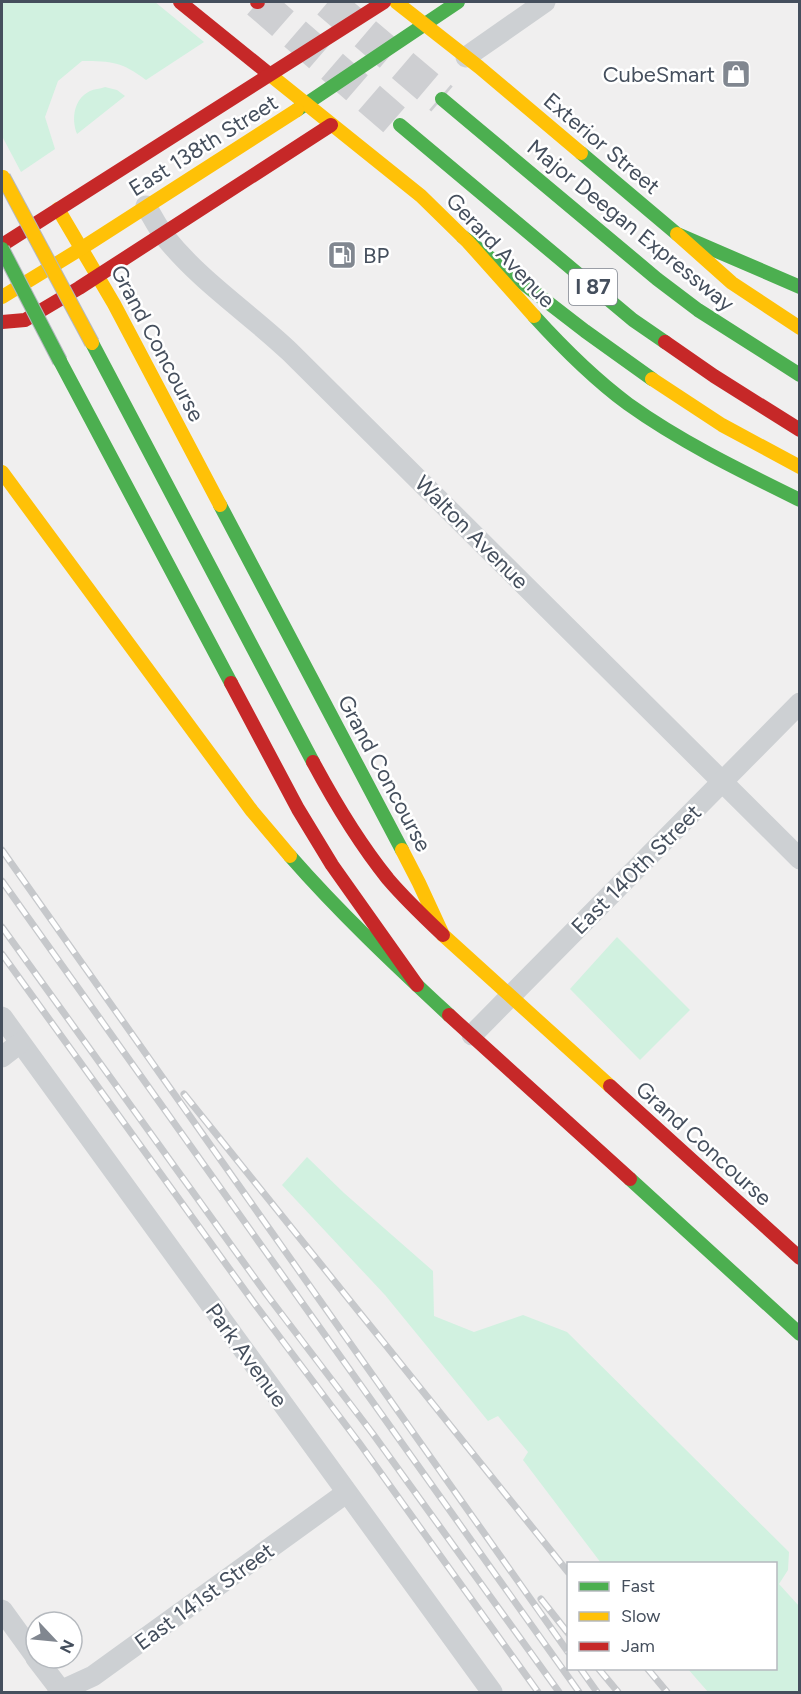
<svg xmlns="http://www.w3.org/2000/svg" width="801" height="1694" font-family="Figtree,sans-serif">
	<style>
		.green { fill: #d1f1e0 }
		.lines { fill: none; stroke-linecap: round; stroke-linejoin: round }
		.highway-tunnel { stroke: #cecfd2; stroke-width: 33; stroke-dasharray: 33 16; stroke-linecap: butt }
		.street { stroke: #cdd0d3; stroke-width: 21 }
		.fast { stroke: #4caf50; stroke-width: 14 }
		.slow { stroke: #ffc107; stroke-width: 14 }
		.jam { stroke: #c62828; stroke-width: 14 }
		.rail-casing { stroke: #c6c8cb; stroke-width: 7 }
		.rail { stroke: #fff; stroke-width: 4.5; stroke-dasharray: 14; stroke-linecap: butt }
		.fast-bridge-casing { stroke: #b3b7bf; stroke-width: 16; stroke-linecap: butt }
		.slow-bridge-casing { stroke: #b3b7bf; stroke-width: 16; stroke-linecap: butt }
		.fast-bridge { stroke: #4caf50; stroke-width: 14 }
		.slow-bridge { stroke: #ffc107; stroke-width: 14 }
		.labels { text-anchor: middle; stroke-width: 5; stroke-linejoin: round; paint-order: stroke }
		.shield { fill: #fff; stroke: #7d848e; stroke-width: 1.5 }
		.shield-label { font-size: 21px; font-weight: bold; fill: #454f5d }
		.poi-label { font-size: 22px; fill: #454f5d; stroke: #fff; text-anchor: end }
		.street-label { font-size: 22px; fill: #454f5d; stroke: #fff }
	</style>
	<rect width="100%" height="100%" fill="#f0efef"/>
	<!-- green -->
	<g class="green">
		<path d="M2 2H155L204 42 146 80C122 62 112 61 82 61L58 81 45 117 55 149 21 172 2 136Z"/>
		<path d="M105 87 117 90 125 96 77 134C71 118 74 99 90 91 94 89 100 89 105 87Z"/>
		<polygon points="617,937 690,1010 640,1060 570,989"/>
		<polygon points="307,1157 344,1193 433,1271 434,1316 474,1332 523,1315 567,1332 789,1552 788,1570 779,1584 799,1606 799,1692 708,1692 688,1669 776,1668 776,1564 601,1563 523,1460 528,1452 498,1416 488,1421 385,1295 282,1185"/>
	</g>
	<g class="lines">
		<!-- highway-tunnel -->
		<g class="highway-tunnel">
			<polyline points="258,2 400,125"/>
			<polyline points="328,2 442,99"/>
		</g>
		<!-- street -->
		<g class="street">
			<polyline points="466,57 545,2"/>
			<path d="M146 206C152 216 158 228 165 237 201 282 249 313 290 352L800 859"/>
			<polyline points="2,1017 492,1692"/>
			<polyline points="472,1035 800,703"/>
			<polyline points="2,1057 20,1043"/>
			<polyline points="2,1610 36,1657"/>
			<polyline points="36,1658 62,1692"/>
			<polyline points="58,1692 93,1676 346,1493"/>
		</g>
		<!-- fast -->
		<g class="fast">
			<polyline points="442,99 657,279 698,310 800,375"/>
			<polyline points="297,110 458,2"/>
			<polyline points="400,125 633,320 665,342"/>
			<polyline points="581,153 677,234 800,287"/>
			<polyline points="463,237 585,331 652,379"/>
			<path d="M534 316C563 348 593 378 628 404 681 442 741 471 800 500"/>
			<polyline points="92,343 313,762"/>
			<polyline points="60,361 231,683"/>
			<polyline points="220,505 402,850"/>
			<path d="M290 856C339 912 394 964 449 1015"/>
			<polyline points="630,1179 800,1334"/>
		</g>
		<!-- slow -->
		<g class="slow">
			<polyline points="396,2 479,67 581,153"/>
			<polyline points="269,74 421,196 468,242 534,316"/>
			<polyline points="58,209 114,304 220,505"/>
			<polyline points="677,234 732,283 800,328"/>
			<polyline points="2,297 82,248 297,110"/>
			<polyline points="652,379 722,425 800,467"/>
			<polyline points="2,472 252,811 290,856"/>
			<polyline points="402,850 419,883 443,935 610,1086"/>
		</g>
		<!-- jam -->
		<g class="jam">
			<polyline points="180,2 269,74"/>
			<polyline points="257,2 258,2"/>
			<polyline points="2,245 384,2"/>
			<polyline points="2,322 25,320 79,288 331,125"/>
			<polyline points="665,342 714,376 800,430"/>
			<polyline points="231,683 298,809 332,865 417,985"/>
			<path d="M313 762C335 803 359 843 388 879 405 899 424 917 443 935"/>
			<polyline points="449,1015 630,1179"/>
			<polyline points="610,1086 800,1258"/>
		</g>
		<!-- rail casing -->
		<g class="rail-casing">
			<g id="rail">
				<polyline points="2,850 568,1652"/>
				<polyline points="2,881 579,1692"/>
				<polyline points="2,927 267,1295 373,1434 559,1692"/>
				<polyline points="2,954 254,1303 360,1444 538,1692"/>
				<polyline points="184,1094 568,1572"/>
				<polyline points="541,1599 568,1633"/>
				<polyline points="580,1668 597,1692"/>
				<polyline points="598,1668 618,1692"/>
				<polyline points="647,1668 667,1692"/>
			</g>
		</g>
		<!-- rail -->
		<use href="#rail" class="rail"/>
		<!-- fast-bridge casing -->
		<g class="fast-bridge-casing">
			<polyline id="fast-bridge" points="2,249 60,361"/>
		</g>
		<!-- slow-bridge casing -->
		<g class="slow-bridge-casing">
			<polyline id="slow-bridge" points="3,177 92,343"/>
		</g>
		<!-- fast-bridge -->
		<use href="#fast-bridge" class="fast-bridge"/>
		<!-- slow-bridge -->
		<use href="#slow-bridge" class="slow-bridge"/>
	</g>
	<!-- icons -->
	<defs>
		<g id="shop-square" transform="scale(1.5)"><rect x="-9" y="-9" width="18" height="18" rx="4" fill="#818790" stroke="#fff"/><path d="M-5-2.5h2.3a2.7 3.5 0 0 1 5.4 0H5L5.5 6h-11ZM-1.5-2.5h3a1.5 2.3 0 0 0-3 0Z" fill="#fff"/></g>
		<g id="fuel-square" transform="scale(1.5)"><rect x="-9" y="-9" width="18" height="18" rx="4" fill="#818790" stroke="#fff"/><path d="M-5.5-6h7V0h2V4h1.3V-2.5L3-4.5l.8-.8L6-3V5H2.5V1h-1V6h-7ZM-4.2-4.7v3.2H.2V-4.7Z" fill="#fff"/></g>
	</defs>
	<g fill-rule="evenodd">
		<use href="#shop-square" x="736" y="74"/>
		<use href="#fuel-square" x="342" y="255"/>
	</g>
	<g class="labels">
		<!-- shield labels -->
		<rect class="shield" x="569" y="269" width="48" height="36" rx="4.5"/>
		<g class="shield-label">
			<text x="593" y="294">I 87</text>
		</g>
		<!-- poi labels -->
		<g class="poi-label">
			<text x="715" y="82">CubeSmart</text>
			<text x="363" y="263" text-anchor="start">BP</text>
		</g>
		<!-- street labels -->
		<g class="street-label">
			<text transform="translate(602 143) rotate(40)" y="8">Exterior Street</text>
			<text transform="translate(203 145) rotate(-32)" y="8">East 138th Street</text>
			<text transform="translate(631 225) rotate(39)" y="8">Major Deegan Expressway</text>
			<text transform="translate(501 250) rotate(47)" y="8">Gerard Avenue</text>
			<text transform="translate(158 343) rotate(62)" y="8">Grand Concourse</text>
			<text transform="translate(472 532) rotate(45)" y="8">Walton Avenue</text>
			<text transform="translate(385 773) rotate(62)" y="8">Grand Concourse</text>
			<text transform="translate(636 869) rotate(-45)" y="8">East 140th Street</text>
			<text transform="translate(704 1143) rotate(42)" y="8">Grand Concourse</text>
			<text transform="translate(247 1355) rotate(54)" y="8">Park Avenue</text>
			<text transform="translate(204 1596) rotate(-36)" y="8">East 141st Street</text>
		</g>
	</g>
	<!-- border -->
	<rect width="801" height="1694" fill="none" stroke="#454f5d" stroke-width="6"/>
	<!-- legend -->
	<rect x="567" y="1562" width="210" height="108" fill="#ffffff" stroke="#b5b9be" stroke-width="1.5"/>
	<rect x="579" y="1582" width="30" height="9" fill="#4caf50" stroke="#b5b9be" stroke-width="1.5"/>
	<text x="621" y="1592" font-size="18" fill="#454f5d">Fast</text>
	<rect x="579" y="1612" width="30" height="9" fill="#ffc107" stroke="#b5b9be" stroke-width="1.5"/>
	<text x="621" y="1622" font-size="18" fill="#454f5d">Slow</text>
	<rect x="579" y="1642" width="30" height="9" fill="#c62828" stroke="#b5b9be" stroke-width="1.5"/>
	<text x="621" y="1652" font-size="18" fill="#454f5d">Jam</text>
	<!-- north arrow -->
	<g transform="translate(54 1640) rotate(116)"><circle r="28" fill="#ffffff" stroke="#b5b9be" stroke-width="1.5"/>
	<path d="M0-4.5L10 22L0 15L-10 22Z" fill="#818790"/>
	<text y="-9" font-size="16" font-weight="bold" text-anchor="middle" fill="#454f5d">N</text>
	</g>
</svg>
